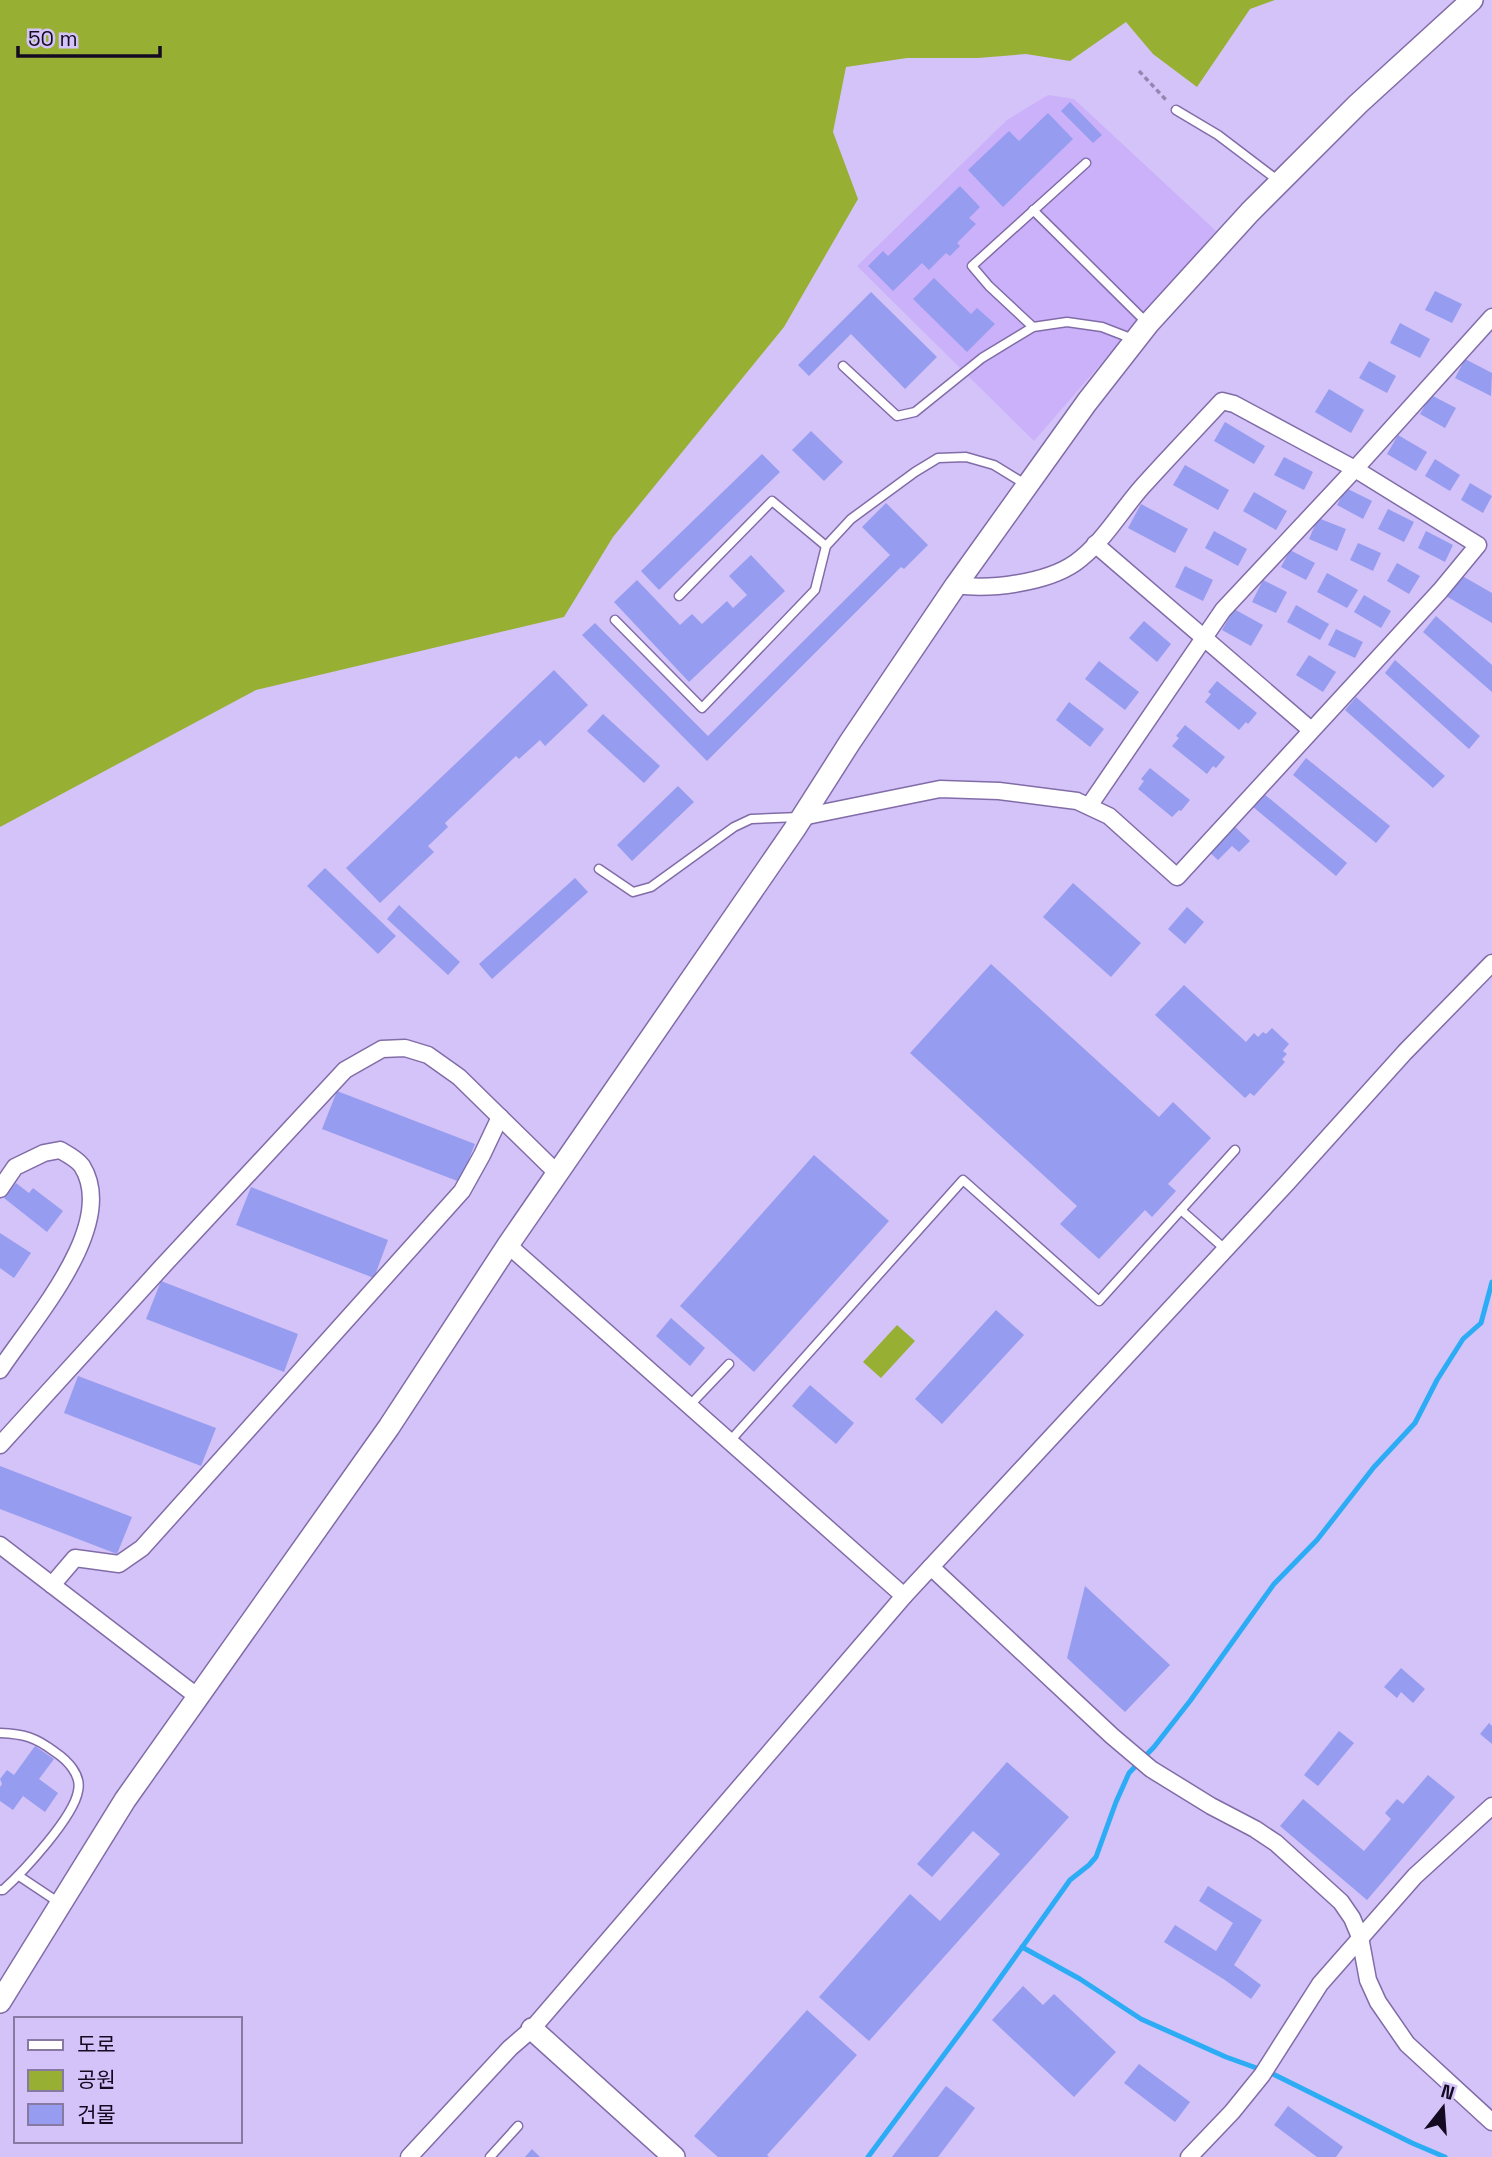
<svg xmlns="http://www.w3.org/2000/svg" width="1492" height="2157" font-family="'Space Grotesk','Noto Sans KR',sans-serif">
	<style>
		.built { fill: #cab1fa }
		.green { fill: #97af33 }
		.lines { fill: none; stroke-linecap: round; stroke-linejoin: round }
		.stream { stroke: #2cacf5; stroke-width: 5 }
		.building { fill: #969cef }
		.lane-casing { stroke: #816ca8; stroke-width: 11 }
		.street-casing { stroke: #816ca8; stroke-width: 19 }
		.secondary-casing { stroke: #816ca8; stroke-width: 24 }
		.path { stroke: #9586b1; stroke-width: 3.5; stroke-dasharray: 5 3.5; stroke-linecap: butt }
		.lane { stroke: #fff; stroke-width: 8 }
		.street { stroke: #fff; stroke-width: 16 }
		.secondary { stroke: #fff; stroke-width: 21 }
	</style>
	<rect width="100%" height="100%" fill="#d4c3f8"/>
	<!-- built -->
	<polygon class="built" points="1048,95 1074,99 1216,231 1034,441 857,266 1007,120"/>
	<!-- green -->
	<g class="green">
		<polygon points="0,0 1275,0 1250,9 1197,87 1153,54 1126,22 1070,61 1026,54 978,58 907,58 846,67 833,132 858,199 784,327 613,537 564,617 256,690 0,827"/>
		<polygon points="897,1325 915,1341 881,1378 863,1362"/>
	</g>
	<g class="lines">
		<!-- stream -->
		<g class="stream">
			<polyline points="1022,1947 1080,1979 1141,2019 1226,2057 1273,2074 1412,2143 1445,2157"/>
			<polyline points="868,2157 978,2009 1070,1880 1089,1865 1096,1857 1116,1802 1129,1773 1154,1747 1190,1701 1274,1584 1317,1540 1374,1467 1415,1423 1437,1380 1463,1339 1481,1323 1492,1282"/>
		</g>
	</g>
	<!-- building -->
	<g class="building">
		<polygon points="1070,102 1102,135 1093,143 1061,111"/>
		<polygon points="1048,113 1073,139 1003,207 968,170 1009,131 1019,141"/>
		<polygon points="960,186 980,207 969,218 976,224 957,243 960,246 950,256 946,253 929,270 922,263 893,291 868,266 883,251 888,256"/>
		<polygon points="934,278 971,314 977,308 995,324 967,352 913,299"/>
		<polygon points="1435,291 1462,304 1452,323 1425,310"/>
		<polygon points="871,292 937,357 905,389 851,334 809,376 798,365"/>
		<polygon points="1400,323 1430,339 1420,358 1390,343"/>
		<polygon points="1465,359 1492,373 1491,396 1455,378"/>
		<polygon points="1369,361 1396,376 1387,393 1359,378"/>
		<polygon points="1329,389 1364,410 1351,433 1315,412"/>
		<polygon points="1431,395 1456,408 1445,428 1420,414"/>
		<polygon points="1225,422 1265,446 1254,464 1214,441"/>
		<polygon points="811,431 843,462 824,481 792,450"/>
		<polygon points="1398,435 1427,452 1416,471 1387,454"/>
		<polygon points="762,454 780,472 659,590 641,571"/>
		<polygon points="1284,457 1313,472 1304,490 1274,475"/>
		<polygon points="1435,459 1460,475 1450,491 1425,476"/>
		<polygon points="1185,465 1229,490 1218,510 1173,485"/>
		<polygon points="1470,483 1492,496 1483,513 1461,500"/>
		<polygon points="1346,488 1372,501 1363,519 1337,505"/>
		<polygon points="1254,492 1287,511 1276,530 1243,511"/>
		<polygon points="886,503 928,545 904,569 901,567 707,761 582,635 595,623 708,736 890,555 862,527"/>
		<polygon points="1141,504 1188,529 1175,553 1128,528"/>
		<polygon points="1388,509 1414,522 1404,542 1378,529"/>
		<polygon points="1318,518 1346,529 1337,551 1309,539"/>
		<polygon points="1214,531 1247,549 1238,566 1205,548"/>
		<polygon points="1426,531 1453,545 1445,562 1418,548"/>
		<polygon points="1358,543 1381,553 1373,571 1350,560"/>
		<polygon points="1290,550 1315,563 1306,580 1281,567"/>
		<polygon points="751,555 785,591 689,682 614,602 637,580 680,625 692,614 702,624 727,601 733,608 747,595 729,576"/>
		<polygon points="1397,563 1420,576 1409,594 1387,581"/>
		<polygon points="1185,566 1213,580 1203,601 1175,587"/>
		<polygon points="1327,573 1358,590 1347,608 1317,592"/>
		<polygon points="1459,574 1492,593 1492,623 1446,596"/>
		<polygon points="1263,580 1287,592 1276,613 1252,602"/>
		<polygon points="1364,595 1391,611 1381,628 1354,612"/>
		<polygon points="1296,605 1329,624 1320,640 1287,622"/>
		<polygon points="1234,609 1263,625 1251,646 1222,630"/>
		<polygon points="1436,616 1492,665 1492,692 1423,632"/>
		<polygon points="1144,621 1171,644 1157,662 1129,638"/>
		<polygon points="1336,629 1363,642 1355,658 1328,645"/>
		<polygon points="1309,655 1336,672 1323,692 1296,675"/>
		<polygon points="1395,660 1480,736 1469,749 1385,673"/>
		<polygon points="1099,661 1139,692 1125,710 1085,679"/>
		<polygon points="554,670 588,705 545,746 540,740 519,759 516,756 445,823 448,827 428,846 434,852 380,903 346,868"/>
		<polygon points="1217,681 1257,713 1248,724 1246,722 1239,730 1205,702 1211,694 1208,692"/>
		<polygon points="1356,697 1445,776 1433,788 1345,710"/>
		<polygon points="1069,702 1104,729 1090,747 1056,720"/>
		<polygon points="603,714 660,766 644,783 587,731"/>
		<polygon points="1185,725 1225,757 1216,768 1213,766 1207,774 1172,746 1179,738 1176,736"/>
		<polygon points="1306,758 1390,826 1376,843 1293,775"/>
		<polygon points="1150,768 1190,800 1181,811 1179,810 1172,817 1138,789 1144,781 1141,779"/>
		<polygon points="678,786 694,802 632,861 617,845"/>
		<polygon points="1263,793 1347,863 1336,876 1252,806"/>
		<polygon points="1232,824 1250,841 1239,852 1232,846 1218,860 1207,850"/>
		<polygon points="325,868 396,936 378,954 307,886"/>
		<polygon points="575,878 588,892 492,979 479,964"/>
		<polygon points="1073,883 1141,943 1111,977 1043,917"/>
		<polygon points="399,905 460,962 448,975 387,919"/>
		<polygon points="1187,907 1204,922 1185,944 1168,929"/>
		<polygon points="991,964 1159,1117 1173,1102 1211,1138 1168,1184 1176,1191 1152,1217 1145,1210 1099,1259 1060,1224 1077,1206 910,1053"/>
		<polygon points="1184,985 1246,1042 1254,1033 1258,1037 1263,1032 1266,1034 1272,1028 1289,1044 1283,1051 1287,1054 1282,1059 1285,1062 1254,1096 1250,1093 1245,1098 1155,1015"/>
		<polygon points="337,1091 475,1144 460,1182 322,1129"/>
		<polygon points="814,1155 889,1221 754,1372 680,1306"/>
		<polygon points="16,1183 29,1193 33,1188 63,1211 47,1232 4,1198"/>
		<polygon points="251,1187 388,1240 374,1278 236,1225"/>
		<polygon points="0,1233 31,1253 14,1278 0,1268"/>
		<polygon points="161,1281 298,1334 284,1372 146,1319"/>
		<polygon points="996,1310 1024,1335 942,1424 915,1399"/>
		<polygon points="671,1318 705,1348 690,1366 656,1336"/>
		<polygon points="78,1376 216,1428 201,1466 64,1413"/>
		<polygon points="810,1385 854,1423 836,1444 792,1406"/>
		<polygon points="0,1466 132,1517 117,1554 0,1509"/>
		<polygon points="1085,1586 1170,1665 1125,1712 1067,1658"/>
		<polygon points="1401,1668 1425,1689 1413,1703 1401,1692 1397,1698 1384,1687"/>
		<polygon points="1489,1723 1492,1726 1492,1744 1480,1734"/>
		<polygon points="1339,1731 1354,1743 1318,1786 1304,1775"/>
		<polygon points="35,1746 54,1759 39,1779 58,1793 45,1812 23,1796 13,1810 0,1801 0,1787 2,1784 0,1779 7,1770 14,1775"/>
		<polygon points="1007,1762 1069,1817 869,2041 819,1997 910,1894 940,1921 1000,1854 973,1831 932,1877 917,1864"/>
		<polygon points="1428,1775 1455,1797 1367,1900 1280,1826 1303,1799 1364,1851 1391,1819 1385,1813 1397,1799 1403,1804"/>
		<polygon points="1208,1886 1262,1920 1234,1965 1261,1985 1251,1999 1225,1980 1164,1942 1175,1925 1216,1951 1233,1923 1199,1901"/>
		<polygon points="1023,1986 1043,2005 1054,1994 1116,2052 1074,2097 992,2020"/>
		<polygon points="807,2010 857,2055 767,2155 769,2157 718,2157 694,2136"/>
		<polygon points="1139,2064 1190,2102 1175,2122 1124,2083"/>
		<polygon points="946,2086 975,2108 938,2157 892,2157"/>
		<polygon points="1288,2106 1343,2147 1336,2157 1317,2157 1274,2125"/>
		<polygon points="532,2149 540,2157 525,2157"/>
	</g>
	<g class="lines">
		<!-- lane casing -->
		<g class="lane-casing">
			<g id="lane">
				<polyline points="1176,110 1218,135 1280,182"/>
				<polyline points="1033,210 1146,322"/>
				<polyline points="1033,327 989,286 972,266 1086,163"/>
				<polyline points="843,366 897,416 915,412 982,358 1033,327 1067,322 1102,327 1133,339"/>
				<polyline points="679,596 772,501 826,546"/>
				<polyline points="615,620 702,708 815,590 826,546 851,519 915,472 938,458 966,457 994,465 1025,484"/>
				<polyline points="599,869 633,892 651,887 734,827 751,819 799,817"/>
				<polyline points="1181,1210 1226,1250"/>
				<polyline points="690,1405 729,1364"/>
				<polyline points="730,1441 963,1180 1099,1301 1235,1150"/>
				<path d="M0 1733C24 1734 35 1737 55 1752 67 1760 82 1775 78 1791 74 1817 23 1872 3 1890H0"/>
				<polyline points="19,1876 61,1904"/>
				<polyline points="490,2157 518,2126"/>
			</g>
		</g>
		<!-- street casing -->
		<g class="street-casing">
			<g id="street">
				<polyline points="1095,544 1311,730"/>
				<polyline points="1089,806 1223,610 1355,469 1492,317"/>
				<path d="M802 817 940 789 999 791 1077 801 1109 816 1177 877 1440 591 1478 545 1355 469 1234 404 1222 401C1195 430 1168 458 1142 487 1120 512 1102 544 1075 563 1046 583 990 590 956 585"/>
				<path d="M0 1189 15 1167 44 1153 60 1150C67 1154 77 1159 82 1166 119 1225 32 1321 0 1370"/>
				<polyline points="508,1245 904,1596"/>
				<polyline points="0,1445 161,1268 345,1070 382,1049 405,1048 428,1055 459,1077 557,1173"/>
				<polyline points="0,1545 198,1697"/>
				<polyline points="931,1567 1112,1736 1151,1769 1211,1806 1255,1829 1276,1843 1341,1902 1352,1918 1360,1937 1368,1980 1378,2002 1407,2044 1492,2122"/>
				<polyline points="52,1585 75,1558 119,1564 142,1548 462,1191 482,1155 500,1117"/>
				<polyline points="409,2157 510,2048 532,2029 904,1596 1287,1183 1405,1052 1492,963"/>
				<polyline points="1189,2157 1232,2112 1262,2075 1320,1984 1415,1876 1492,1806"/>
			</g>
		</g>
		<!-- secondary casing -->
		<g class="secondary-casing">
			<g id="secondary">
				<polyline points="0,2002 125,1800 389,1427 508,1245 794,830 850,742 956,585 1087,402 1148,324 1250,212 1358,104 1472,0"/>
				<polyline points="532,2029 674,2157"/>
			</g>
		</g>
		<!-- path -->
		<polyline class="path" points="1139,71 1168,102"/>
		<!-- lane -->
		<use href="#lane" class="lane"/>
		<!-- street -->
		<use href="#street" class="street"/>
		<!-- secondary -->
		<use href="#secondary" class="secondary"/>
	</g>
	<!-- legend -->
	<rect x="14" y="2017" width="228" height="126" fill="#d4c3f8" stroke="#8779a2" stroke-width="2"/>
	<rect x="28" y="2040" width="35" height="10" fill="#ffffff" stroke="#8779a2" stroke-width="2"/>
	<text x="77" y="2052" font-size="21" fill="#140b22">도로</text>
	<rect x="28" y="2070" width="35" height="21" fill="#97af33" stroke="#8779a2" stroke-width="2"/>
	<text x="77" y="2087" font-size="21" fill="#140b22">공원</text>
	<rect x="28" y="2104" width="35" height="21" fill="#969cef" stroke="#8779a2" stroke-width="2"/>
	<text x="77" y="2122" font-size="21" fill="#140b22">건물</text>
	<!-- north arrow -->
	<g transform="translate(1443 2108) rotate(17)" stroke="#d4c3f8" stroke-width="5" paint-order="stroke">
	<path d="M0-5L12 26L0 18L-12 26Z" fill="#140b22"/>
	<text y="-10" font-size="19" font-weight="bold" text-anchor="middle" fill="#140b22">N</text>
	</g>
	<!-- scale -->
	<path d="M18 46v10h142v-10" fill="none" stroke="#140b22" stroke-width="3.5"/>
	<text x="28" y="46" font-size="21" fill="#140b22" stroke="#d4c3f8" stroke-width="5" paint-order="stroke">50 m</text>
</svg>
